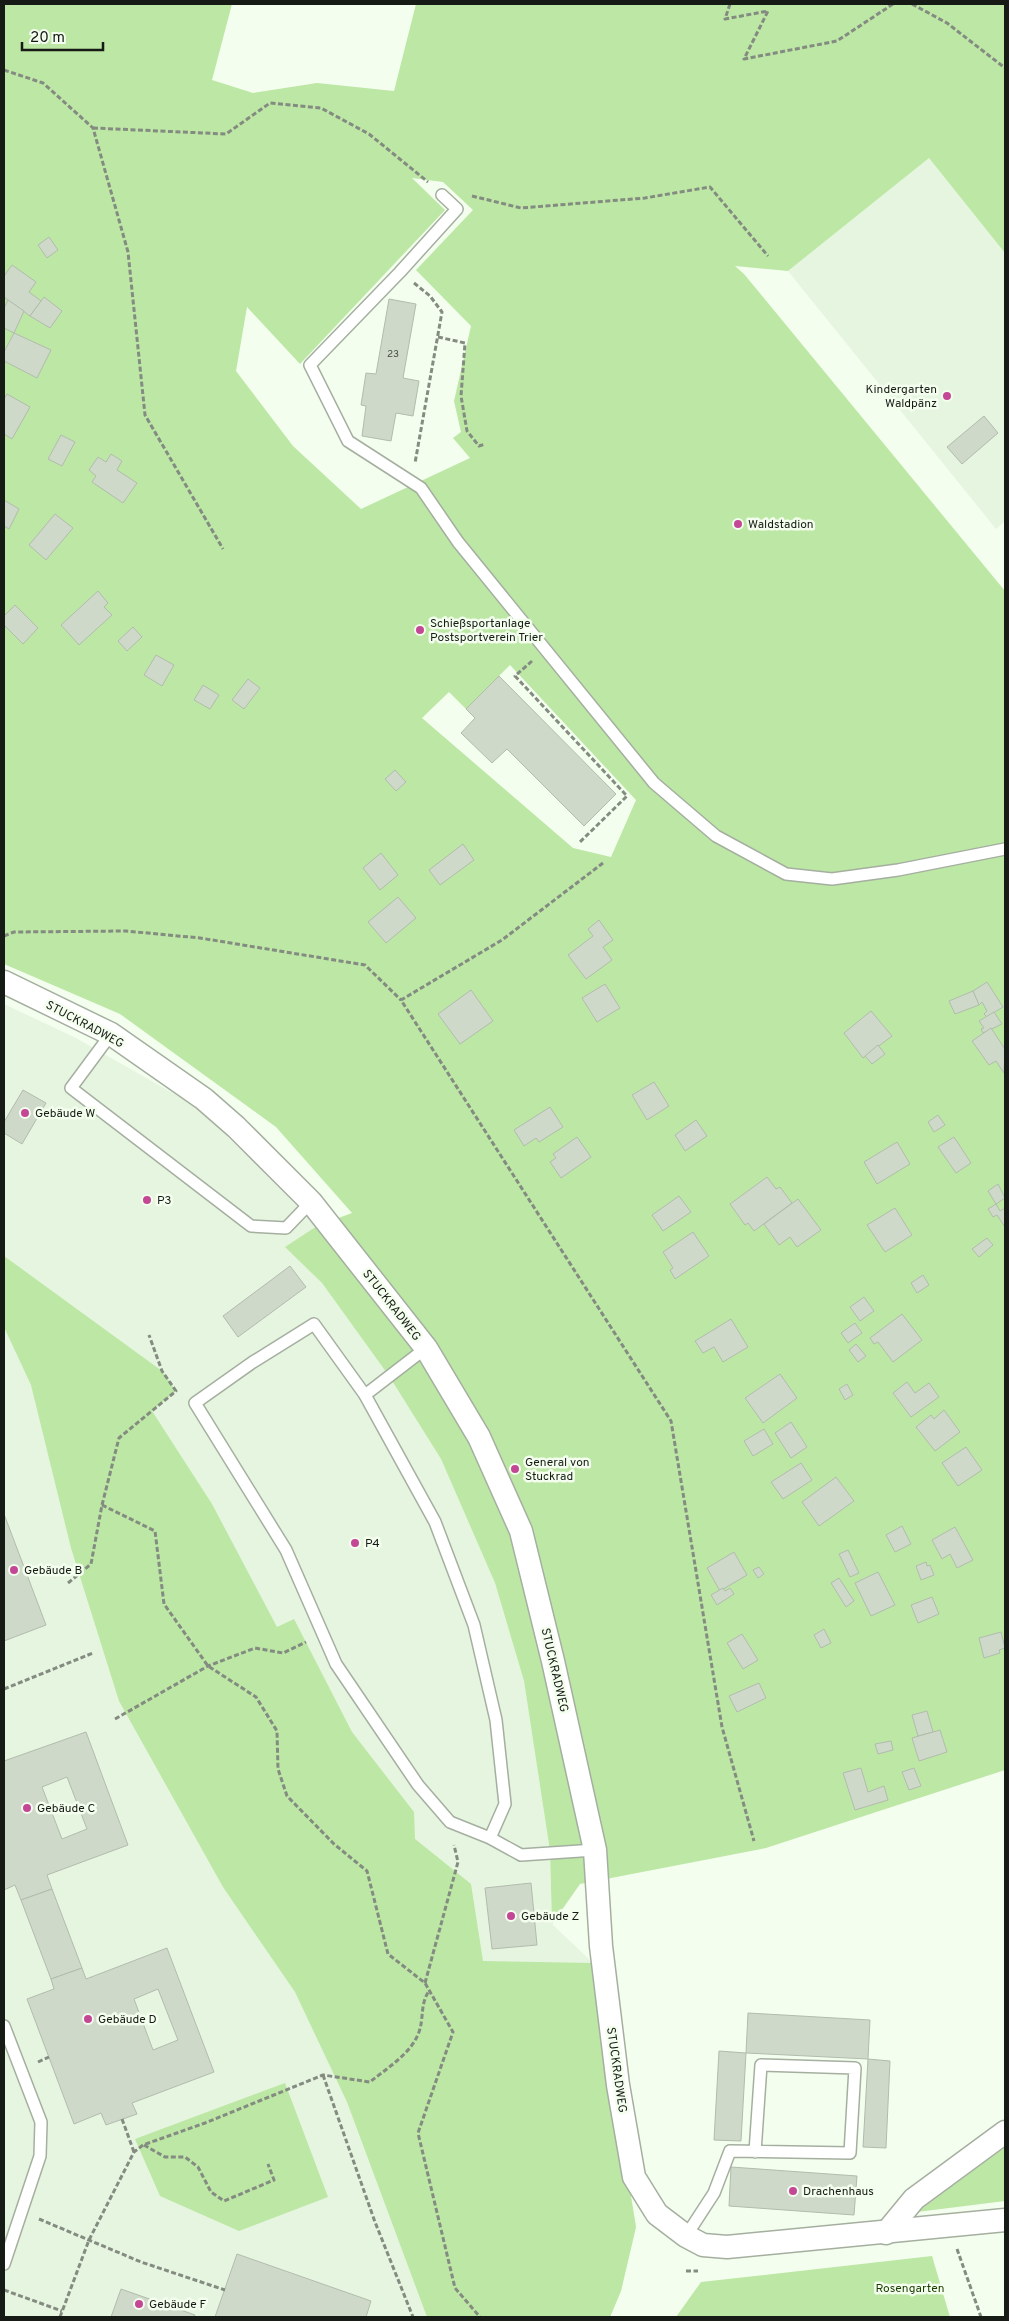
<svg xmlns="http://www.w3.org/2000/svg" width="1009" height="2321" font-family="Overpass,sans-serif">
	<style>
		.built { fill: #e6f5df }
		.green { fill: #bce7a5; fill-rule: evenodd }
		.building { fill: #cfd9ca; stroke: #b2bcad; fill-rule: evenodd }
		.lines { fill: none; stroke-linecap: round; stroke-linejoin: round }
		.service-casing { stroke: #a5afa0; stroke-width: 14 }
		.minor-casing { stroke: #a5afa0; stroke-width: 25 }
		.path { stroke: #848b81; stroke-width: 3; stroke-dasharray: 5 2.5; stroke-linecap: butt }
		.service { stroke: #fff; stroke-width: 11 }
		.minor { stroke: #fff; stroke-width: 22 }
		.poi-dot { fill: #c44796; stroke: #f4feee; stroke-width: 2 }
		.labels { text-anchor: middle; stroke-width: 5; stroke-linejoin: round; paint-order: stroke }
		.number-label { font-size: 10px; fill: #454a43 }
		.poi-label { font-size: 12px; fill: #171b16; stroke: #f4feee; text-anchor: start }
		.street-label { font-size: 12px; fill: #171b16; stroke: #f4feee }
		.park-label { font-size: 12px; fill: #1c3d01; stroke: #f4feee }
	</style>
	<rect width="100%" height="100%" fill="#f4feee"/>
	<!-- built -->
	<g class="built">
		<polygon points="929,158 1005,253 1005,521 996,529 788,271"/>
		<polygon points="4,1004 76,1038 199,1108 317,1226 286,1247 322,1283 389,1376 441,1459 495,1583 524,1681 550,1851 552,1924 593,1963 636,2227 621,2291 610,2317 4,2317"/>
	</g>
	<!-- green -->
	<g class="green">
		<path d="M4 4H232L212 80 253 93 317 83 394 91 416 4H1005V253L929 158 788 271 735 266 744 274 1005 591V1770L766 1848 580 1884 552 1924 550 1851 524 1681 495 1583 441 1459 389 1376 322 1283 285 1247 317 1226 352 1213 276 1127 120 1014 4 964ZM412 178 443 182 473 210 416 270 471 326 454 401 461 432 453 438 470 458 361 509 293 446 236 371 247 307 300 364 445 210ZM510 665 636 800 611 857 573 848 422 718 449 692 466 709Z"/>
		<polygon points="4,1256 162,1371 176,1391 152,1411 212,1504 277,1627 294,1619 352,1732 414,1812 415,1839 471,1884 483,1961 593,1963 636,2227 621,2291 610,2317 427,2317 347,2102 295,1992 223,1887 119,1701 71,1548 31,1385 4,1327"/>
		<polygon points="285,2083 328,2197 239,2231 160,2196 135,2139"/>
		<polygon points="1005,2147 1005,2201 917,2212"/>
		<polygon points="932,2256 950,2317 676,2317 701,2282"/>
	</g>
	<!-- building -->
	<g class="building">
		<polygon points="49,237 58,250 47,258 38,245"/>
		<polygon points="12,265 36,282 29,292 41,301 30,316 4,297 4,276"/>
		<polygon points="44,297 62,311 50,328 30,316"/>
		<polygon points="389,299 416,304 403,378 419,381 413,416 396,413 391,441 362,436 366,406 361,405 366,373 376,374"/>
		<polygon points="8,300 24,311 14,333 4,328 4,308"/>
		<polygon points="14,333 51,350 37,378 4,361 4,352"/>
		<polygon points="7,394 30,407 12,439 4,434 4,399"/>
		<polygon points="984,416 998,433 962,464 947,447"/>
		<polygon points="61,435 75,442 62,466 48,459"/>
		<polygon points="111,454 122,461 117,470 137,483 123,503 92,482 96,476 89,470 98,457 106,462"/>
		<polygon points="4,500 19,509 9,529 4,526"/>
		<polygon points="55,514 73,528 46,560 29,545"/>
		<polygon points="98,591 108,603 104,607 112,615 79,645 61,625"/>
		<polygon points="15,605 38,628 23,644 4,625 4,616"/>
		<polygon points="133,627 142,637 127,651 118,641"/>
		<polygon points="156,655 174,665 162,686 144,675"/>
		<polygon points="499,676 616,794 584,826 507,749 492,763 461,733 475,718 466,709"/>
		<polygon points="248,679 260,688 244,709 232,700"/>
		<polygon points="203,685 219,695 210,709 194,700"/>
		<polygon points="395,770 406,782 396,791 385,779"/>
		<polygon points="463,844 474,860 440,885 429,870"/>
		<polygon points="381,853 398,875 380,890 363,868"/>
		<polygon points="398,897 416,918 386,943 368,922"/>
		<polygon points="599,920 613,940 603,947 612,960 586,979 568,955 593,936 588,929"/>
		<polygon points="987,982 1003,1007 987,1017 984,1014 987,1011 982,1002 979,1005 973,991"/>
		<polygon points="605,984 620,1008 597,1022 582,998"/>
		<polygon points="471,990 493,1021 460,1044 438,1014"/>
		<polygon points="973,991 979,1005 955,1014 949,1001"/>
		<polygon points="871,1011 892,1036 863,1058 844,1033"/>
		<polygon points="994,1012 1002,1024 983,1033 981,1029 984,1028 979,1021"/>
		<polygon points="991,1028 1005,1049 1004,1073 996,1061 989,1065 972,1041"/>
		<polygon points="878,1045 885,1054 872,1064 865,1056"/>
		<polygon points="654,1082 669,1106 647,1120 632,1095"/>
		<polygon points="23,1090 46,1103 22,1144 4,1133 4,1122"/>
		<polygon points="550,1107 563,1127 539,1142 536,1138 524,1146 514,1130"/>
		<polygon points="938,1115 945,1125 934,1132 928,1122"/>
		<polygon points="696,1120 707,1136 685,1151 675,1135"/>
		<polygon points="577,1137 591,1157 561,1178 550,1162 556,1158 553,1154"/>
		<polygon points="954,1137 971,1163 956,1173 938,1147"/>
		<polygon points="897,1142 910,1164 877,1184 864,1162"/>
		<polygon points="767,1177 776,1189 780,1187 792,1203 754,1231 748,1223 745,1225 730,1204"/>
		<polygon points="998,1184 1005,1198 996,1204 988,1191"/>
		<polygon points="679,1196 691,1212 663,1231 652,1215"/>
		<polygon points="798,1199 821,1230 797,1247 790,1237 779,1245 764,1224"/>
		<polygon points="996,1204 1000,1211 1005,1208 1005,1227 997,1215 993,1217 988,1209"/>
		<polygon points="895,1208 912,1235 885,1252 867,1225"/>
		<polygon points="693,1232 709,1256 675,1279 670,1270 673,1268 663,1252"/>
		<polygon points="987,1238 993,1245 979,1257 972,1249"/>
		<polygon points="290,1266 306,1287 238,1337 223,1316"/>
		<polygon points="923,1275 929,1285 917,1293 911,1283"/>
		<polygon points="864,1297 874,1311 860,1321 850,1307"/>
		<polygon points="902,1314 922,1340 893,1362 878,1342 874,1344 870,1338"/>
		<polygon points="731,1319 748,1347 723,1362 714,1347 703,1353 695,1341"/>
		<polygon points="855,1323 862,1333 848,1343 841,1333"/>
		<polygon points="856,1344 866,1356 858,1362 849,1350"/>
		<polygon points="780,1374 797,1398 763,1423 745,1398"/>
		<polygon points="907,1382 915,1393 929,1383 939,1397 911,1417 893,1393"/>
		<polygon points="847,1384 853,1395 845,1400 839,1389"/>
		<polygon points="944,1410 960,1432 935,1451 916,1427 931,1415 934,1419"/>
		<polygon points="791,1422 807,1447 791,1458 775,1433"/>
		<polygon points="764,1429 773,1444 753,1456 744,1441"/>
		<polygon points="966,1447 982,1470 958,1486 942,1463"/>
		<polygon points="801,1463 812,1480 783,1499 771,1482"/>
		<polygon points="836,1477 854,1501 819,1526 802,1502"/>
		<polygon points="4,1514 46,1625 4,1641"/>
		<polygon points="902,1526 911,1544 895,1552 886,1535"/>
		<polygon points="955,1527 973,1560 957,1568 950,1554 942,1559 932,1540"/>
		<polygon points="848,1550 859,1573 850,1577 839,1554"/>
		<polygon points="734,1552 747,1575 720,1591 707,1568"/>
		<polygon points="926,1562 927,1566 930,1565 934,1575 921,1580 916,1566"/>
		<polygon points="759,1567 764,1574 758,1578 753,1570"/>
		<polygon points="878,1572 895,1605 871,1616 855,1583"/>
		<polygon points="839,1578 854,1601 846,1607 831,1583"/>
		<polygon points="723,1588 725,1591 730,1588 734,1594 717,1605 711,1595"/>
		<polygon points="932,1597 939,1614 918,1623 911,1605"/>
		<polygon points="824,1629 831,1643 821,1648 814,1635"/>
		<polygon points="1001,1632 1005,1648 999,1650 1000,1653 984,1658 979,1638"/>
		<polygon points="742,1634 758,1660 743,1669 727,1643"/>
		<polygon points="759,1683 766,1698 737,1712 729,1696"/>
		<polygon points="927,1711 933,1732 918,1736 912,1715"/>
		<polygon points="940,1730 947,1752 919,1761 912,1738"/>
		<path d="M86 1732 128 1845 47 1875 52 1889 21 1900 15 1885 4 1890V1761ZM67 1777 87 1829 62 1839 42 1787Z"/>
		<polygon points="891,1741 893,1750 878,1754 875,1744"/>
		<polygon points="861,1768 868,1792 884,1786 888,1800 855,1810 843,1773"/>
		<polygon points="914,1768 921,1786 909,1790 902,1772"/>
		<polygon points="531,1883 537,1945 492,1949 485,1888"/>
		<polygon points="52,1889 82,1968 51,1979 21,1900"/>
		<path d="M167 1948 214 2072 132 2103 137 2114 106 2125 101 2113 74 2124 27 1999 54 1989 51 1979 82 1968 86 1979ZM158 1989 178 2040 153 2050 134 1999Z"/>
		<polygon points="748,2013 870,2020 868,2059 746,2053"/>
		<polygon points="719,2051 746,2053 741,2141 714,2140"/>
		<polygon points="868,2059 890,2061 886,2148 863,2147"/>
		<polygon points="731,2167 857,2176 854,2215 729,2206"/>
		<polygon points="237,2254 371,2301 366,2317 215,2317"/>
		<polygon points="121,2289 195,2315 194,2317 111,2317"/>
	</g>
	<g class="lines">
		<!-- service casing -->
		<g class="service-casing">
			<g id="service">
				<polyline points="442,195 457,209 400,272 310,365 348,441 421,488 458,542 654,783 716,836 786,874 832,879 898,870 1005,849"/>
				<polyline points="111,1034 71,1088 251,1226 286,1228 311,1202"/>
				<polyline points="365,1395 426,1348"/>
				<polyline points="490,1838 450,1822 418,1785 336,1664 286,1550 195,1403 253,1362 314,1324 365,1395 435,1522 474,1625 496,1720 505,1804 490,1838 521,1855 595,1850"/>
				<polyline points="4,2026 41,2122 40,2156 4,2264"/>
				<polyline points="686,2236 714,2193 730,2151 850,2153 855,2068 761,2065 755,2152"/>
			</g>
		</g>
		<!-- minor casing -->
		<g class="minor-casing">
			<g id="minor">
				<polyline points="4,982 111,1034 204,1099 236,1127 311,1202 426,1348 479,1437 521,1531 553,1661 595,1850 601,1946 618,2085 634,2177 657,2214 686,2236 703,2245 727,2247 1005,2220"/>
				<polyline points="886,2233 914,2199 1005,2132"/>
			</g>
		</g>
		<!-- path -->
		<g class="path">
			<polyline points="730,4 725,19 768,11 744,59 837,41 893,4"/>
			<polyline points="912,4 947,23 1005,68"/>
			<polyline points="4,70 43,83 93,128 128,252 145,415 223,549"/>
			<polyline points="93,128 226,134 270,103 321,108 369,134 428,182"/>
			<polyline points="472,196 521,208 645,198 710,187 768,256"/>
			<polyline points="414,283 430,296 442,312 415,463"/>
			<polyline points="438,337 465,343 461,396 467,431 479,446 485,444"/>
			<polyline points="532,661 515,676 627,796 580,842"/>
			<polyline points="603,863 502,940 401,1000 671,1421 722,1727 754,1841"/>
			<polyline points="4,936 14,932 126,931 200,938 365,965 401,1000"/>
			<polyline points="102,1505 155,1531 164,1604 208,1666 256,1697 277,1731 278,1769 287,1796 334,1844 367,1871 388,1954 425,1983 453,2032 418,2133 455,2288 480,2317"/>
			<polyline points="68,1583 91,1564 102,1505 119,1438 176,1391 162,1371 149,1335"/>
			<polyline points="4,1689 93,1653"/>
			<polyline points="115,1719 208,1666 255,1648 283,1653 306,1642"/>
			<polyline points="425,1983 458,1862 454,1845"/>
			<polyline points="38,2062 49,2057"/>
			<polyline points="323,2075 375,2222 413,2317"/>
			<polyline points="122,2119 134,2152"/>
			<polyline points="144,2145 165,2157 185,2157 198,2167 211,2192 224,2201 274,2180 268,2164"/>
			<polyline points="39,2219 141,2262 225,2290"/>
			<polyline points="957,2249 981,2317"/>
			<polyline points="686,2271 698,2271"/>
			<polyline points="4,2290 62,2311"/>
			<path d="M60 2317 89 2240 134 2152 143 2145 205 2123 323 2075 370 2082C387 2068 411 2054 419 2032 424 2018 420 2004 429 1991"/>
		</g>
		<!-- service -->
		<use href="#service" class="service"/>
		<!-- minor -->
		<use href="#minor" class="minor"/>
	</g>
	<!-- markers -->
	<g class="poi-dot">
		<circle cx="947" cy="396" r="5"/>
		<circle cx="738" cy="524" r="5"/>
		<circle cx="420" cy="630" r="5"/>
		<circle cx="25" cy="1113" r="5"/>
		<circle cx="147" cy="1200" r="5"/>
		<circle cx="515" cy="1469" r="5"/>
		<circle cx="355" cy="1543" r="5"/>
		<circle cx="14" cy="1570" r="5"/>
		<circle cx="27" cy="1808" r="5"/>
		<circle cx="511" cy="1916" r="5"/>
		<circle cx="88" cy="2019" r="5"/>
		<circle cx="793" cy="2191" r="5"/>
		<circle cx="139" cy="2304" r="5"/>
	</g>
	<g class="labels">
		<!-- number labels -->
		<g class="number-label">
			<text x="393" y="357">23</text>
		</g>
		<!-- poi labels -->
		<g class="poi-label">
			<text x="937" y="393" text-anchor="end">Kindergarten<tspan x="937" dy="14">Waldpänz</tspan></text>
			<text x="748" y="528">Waldstadion</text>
			<text x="430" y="627">Schießsportanlage<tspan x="430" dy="14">Postsportverein Trier</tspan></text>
			<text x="35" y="1117">Gebäude W</text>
			<text x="157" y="1204">P3</text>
			<text x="525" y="1466">General von<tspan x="525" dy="14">Stuckrad</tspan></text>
			<text x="365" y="1547">P4</text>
			<text x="24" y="1574">Gebäude B</text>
			<text x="37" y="1812">Gebäude C</text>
			<text x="521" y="1920">Gebäude Z</text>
			<text x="98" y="2023">Gebäude D</text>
			<text x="803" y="2195">Drachenhaus</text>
			<text x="149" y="2308">Gebäude F</text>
		</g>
		<!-- street labels -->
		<g class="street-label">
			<text transform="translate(85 1024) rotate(28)" y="4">STUCKRADWEG</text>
			<text transform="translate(392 1305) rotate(52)" y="4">STUCKRADWEG</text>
			<text transform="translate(555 1670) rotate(77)" y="4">STUCKRADWEG</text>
			<text transform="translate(617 2070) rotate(82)" y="4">STUCKRADWEG</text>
		</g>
		<!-- park labels -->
		<g class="park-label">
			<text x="910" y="2292">Rosengarten</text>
		</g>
	</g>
	<!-- border -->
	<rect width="1009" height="2321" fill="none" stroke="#171b16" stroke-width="10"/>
	<!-- scale -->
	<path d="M22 42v8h81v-8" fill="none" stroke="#171b16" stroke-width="2.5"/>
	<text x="30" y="42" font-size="15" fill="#171b16" stroke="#f4feee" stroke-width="4" paint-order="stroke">20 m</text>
</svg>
